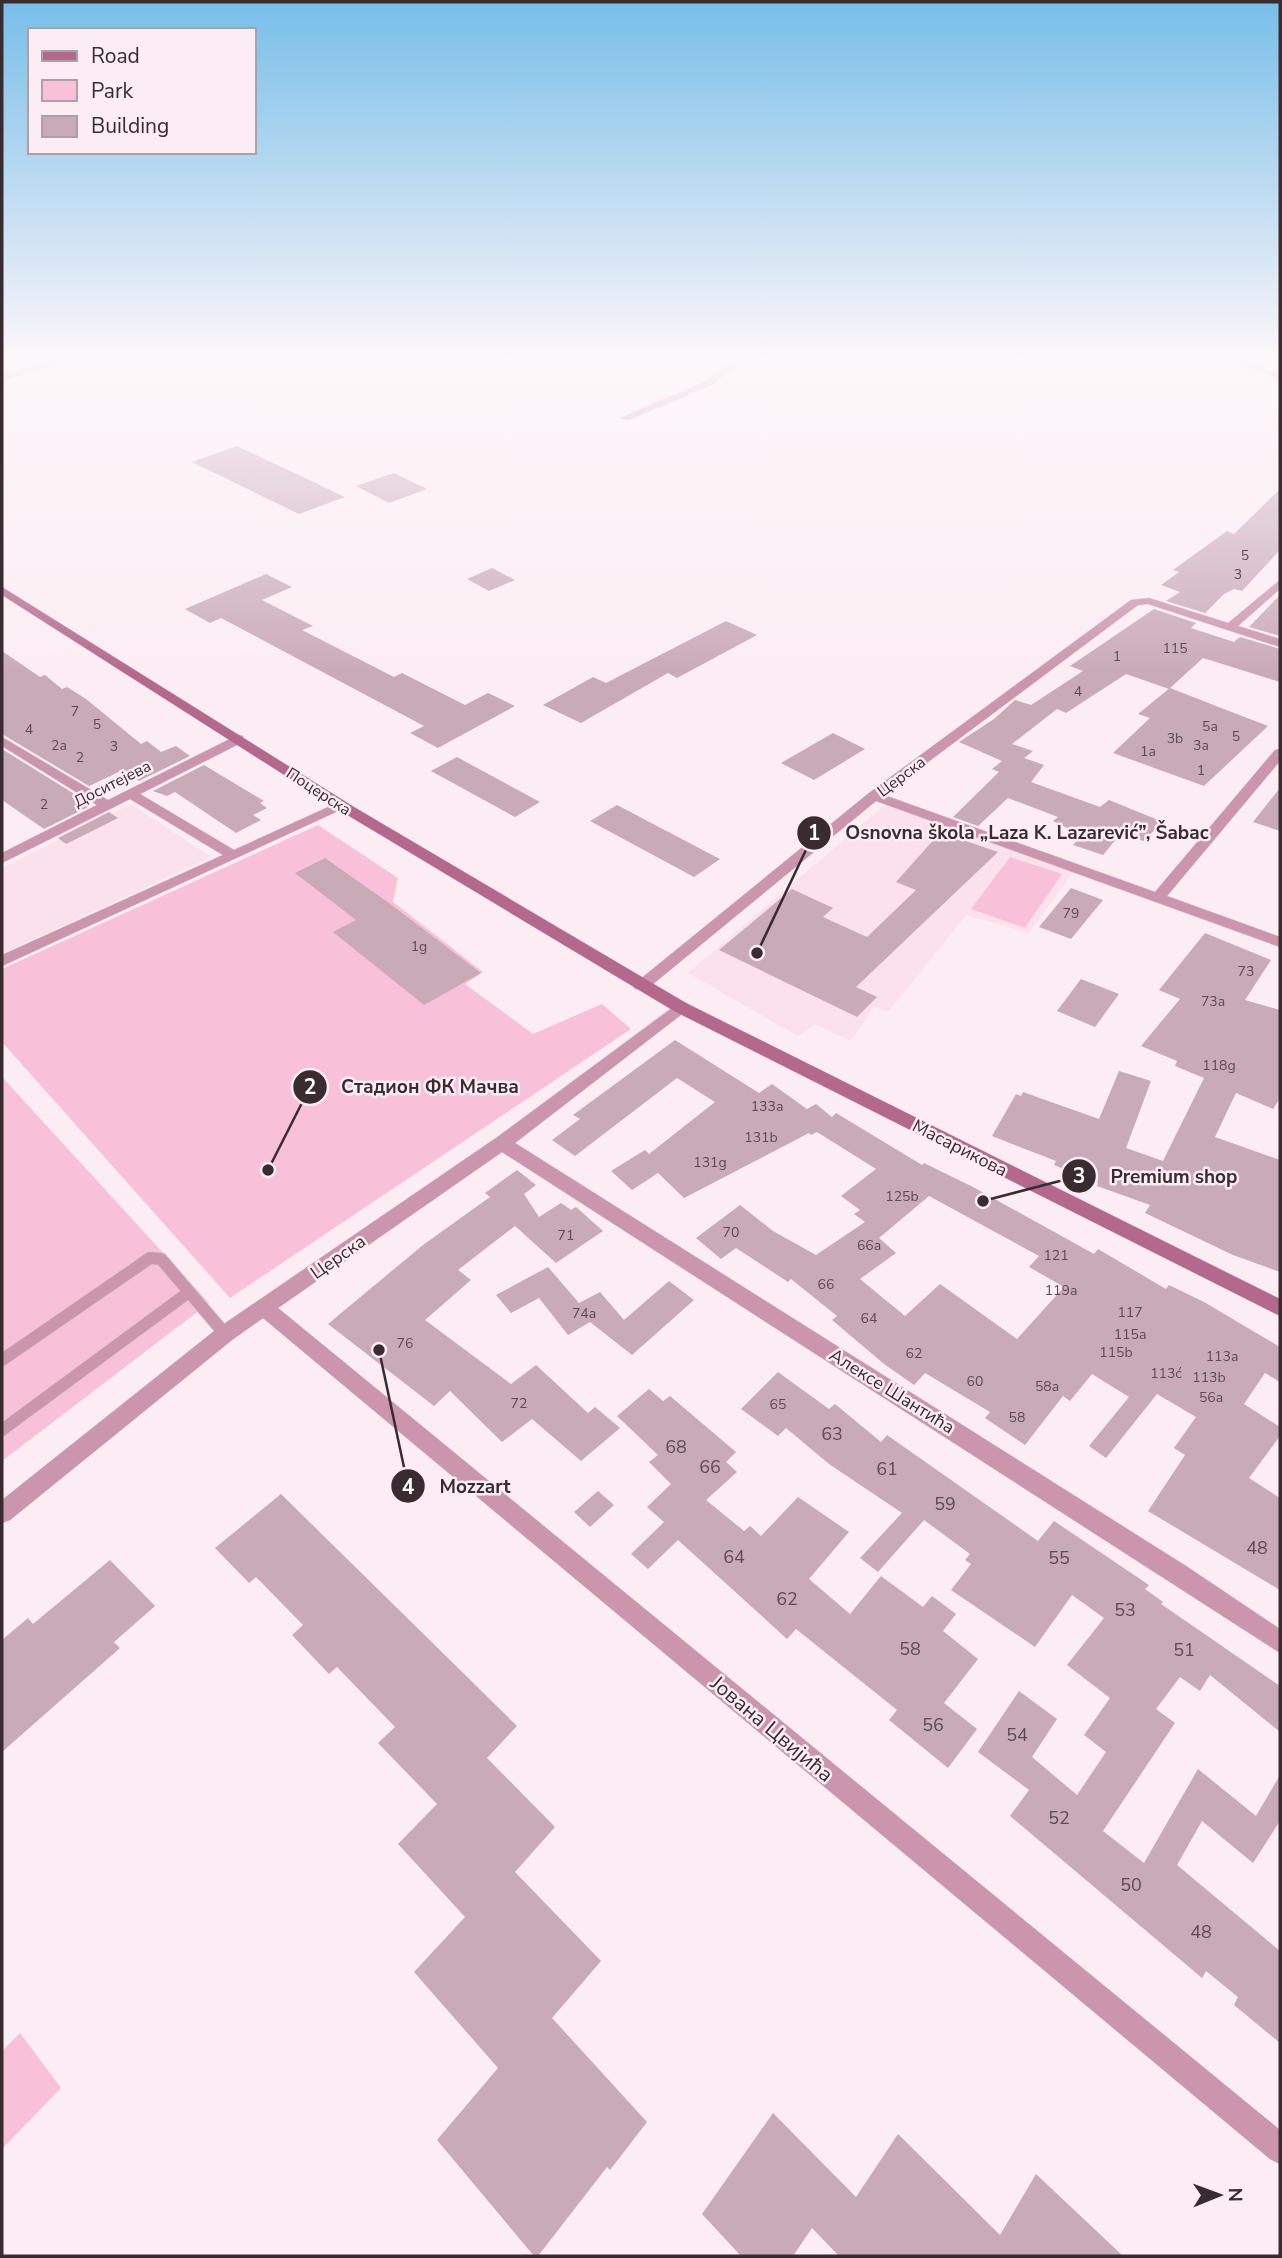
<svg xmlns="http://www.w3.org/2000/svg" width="1282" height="2258" font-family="'Nunito Sans',sans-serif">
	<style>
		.built { fill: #fae1eb }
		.green { fill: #f9c0d9 }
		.building { fill: #c9aab7; fill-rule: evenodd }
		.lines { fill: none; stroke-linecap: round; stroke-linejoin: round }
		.lane-casing { stroke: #d8cad0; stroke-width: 14 }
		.street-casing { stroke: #d8cad0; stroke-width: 1 }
		.secondary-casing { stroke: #d8cad0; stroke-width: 1 }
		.lane { stroke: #cb96ad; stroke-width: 12 }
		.street { fill: #cb96ad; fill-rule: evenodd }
		.secondary { fill: #b4688c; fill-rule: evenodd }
		.labels { text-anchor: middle; stroke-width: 5; stroke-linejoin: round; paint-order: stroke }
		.number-label { font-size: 14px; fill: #5c4c52 }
		.far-street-label { font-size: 16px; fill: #382c31; stroke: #fbedf3 }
		.street-label { font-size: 18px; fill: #382c31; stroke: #fbedf3 }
		.near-number-label { font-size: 18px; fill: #5c4c52 }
		.near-street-label { font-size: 21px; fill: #382c31; stroke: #fbedf3 }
		.leader { fill: none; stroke: #382c31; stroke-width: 2.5 }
		.callout-dot { fill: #382c31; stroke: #fbedf3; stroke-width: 2.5 }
		.mark-label { font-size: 21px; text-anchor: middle; font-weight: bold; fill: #fff }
		.callout-label { font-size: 19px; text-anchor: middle; font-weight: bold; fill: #382c31; stroke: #fbedf3; stroke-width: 5; stroke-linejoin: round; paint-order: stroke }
	</style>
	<rect width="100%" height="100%" fill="#fbedf3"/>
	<!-- built -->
	<g class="built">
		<polygon points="131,804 211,857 2,954 2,868"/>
		<polygon points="885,805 1074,871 1029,933 966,915 889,1011 874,1007 851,1041 815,1024 798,1036 688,973"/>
	</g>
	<!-- green -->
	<g class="green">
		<polygon points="318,825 398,878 393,902 483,972 465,984 533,1034 602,1004 631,1029 230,1298 2,1042 2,969"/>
		<polygon points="1010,857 1062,874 1025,928 971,909"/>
		<polygon points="2,1077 209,1303 2,1461"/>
		<polygon points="20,2033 61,2088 2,2149 2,2051"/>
	</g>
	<!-- building -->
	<g class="building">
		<polygon points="237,446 345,497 299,514 192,462"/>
		<polygon points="394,473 427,489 389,503 356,486"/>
		<polygon points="1280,489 1280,550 1242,591 1234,589 1224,594 1205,613 1166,601 1180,592 1161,585 1179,572 1173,570 1227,531 1234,534"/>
		<polygon points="492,568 515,580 489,591 467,579"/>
		<polygon points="266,574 292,587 262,600 313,626 302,630 394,677 402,673 465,705 488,693 515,706 438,748 410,733 424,726 221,618 210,623 185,609"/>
		<polygon points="1280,595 1280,636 1249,627"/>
		<polygon points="1154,609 1196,623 1191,628 1234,642 1240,637 1280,649 1280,682 1203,658 1169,689 1126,674 1066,713 1057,709 1012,744 1033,751 1024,758 1044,765 1031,782 1100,807 1109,800 1163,822 1143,841 1122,832 1103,855 1073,845 1082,835 1053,821 1058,817 1008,798 978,826 953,817 999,772 992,769 1002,761 959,742 994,719 1015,700 1031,705 1083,671 1070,666"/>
		<polygon points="726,621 757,635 677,678 668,673 581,723 543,705 593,677 606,683"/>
		<polygon points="2,651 40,677 45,675 62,689 67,687 86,699 141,744 147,741 161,752 176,746 190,756 139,781 123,770 89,786 2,734"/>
		<polygon points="1170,688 1229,711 1268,726 1204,786 1113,753 1150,718 1138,714"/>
		<polygon points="833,733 865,749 814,780 781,763"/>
		<polygon points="2,749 92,805 44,829 2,800"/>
		<polygon points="457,757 540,802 515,817 431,771"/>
		<polygon points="204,765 264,801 260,803 267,808 253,815 261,820 236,833 175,792 167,796 153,791"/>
		<polygon points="1280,788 1280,831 1253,822"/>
		<polygon points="617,805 720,859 694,877 590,821"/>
		<polygon points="109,812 118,818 66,844 58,838"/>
		<polygon points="944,828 967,837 963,840 998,852 856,987 877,997 857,1017 719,950 792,889 833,908 823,917 867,937 916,890 896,882"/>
		<polygon points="325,858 389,903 481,973 424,1005 333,932 356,920 295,873"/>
		<polygon points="1071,888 1103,900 1071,939 1039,927"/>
		<polygon points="1205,933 1271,960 1245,1000 1280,1010 1280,1098 1273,1109 1236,1093 1215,1137 1280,1160 1280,1272 1233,1255 1145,1213 1150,1205 1097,1186 1098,1183 1054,1165 1056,1161 992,1136 1016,1094 1021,1096 1023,1092 1099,1119 1119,1071 1151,1081 1126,1148 1163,1161 1204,1078 1175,1066 1177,1061 1141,1046 1180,999 1159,990"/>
		<polygon points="1081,979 1119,994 1095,1027 1057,1011"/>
		<path d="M675 1040 759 1093 772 1084 807 1109 816 1104 832 1117 836 1113 922 1165 924 1163 973 1187 1094 1254 1098 1249 1166 1289 1169 1285 1204 1302 1280 1347V1382L1265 1373 1244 1404 1280 1427V1436L1249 1478 1280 1498V1590L1148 1511 1185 1455 1174 1448 1196 1417 1157 1394 1106 1458 1089 1446 1129 1397 1092 1374 1070 1401 1063 1396 1025 1445 985 1418 990 1412 925 1373 914 1385 884 1364 832 1320 837 1316 791 1279 788 1282 736 1248 721 1259 696 1238 740 1205 773 1231 816 1255 865 1222 854 1214 860 1210 841 1196 876 1169 817 1132 811 1135 809 1133 684 1198 658 1173 632 1190 611 1171 645 1150 649 1154 715 1102 677 1078 575 1156 552 1140 580 1119 573 1115ZM929 1196 1039 1256 1029 1267 1064 1287 1017 1339 940 1284 905 1316 860 1279 896 1253 879 1238Z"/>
		<polygon points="517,1170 536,1185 524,1194 539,1217 561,1203 571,1210 576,1207 603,1231 556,1263 515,1226 458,1270 471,1280 425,1320 511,1384 536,1365 588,1413 595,1407 620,1428 581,1461 532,1419 502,1442 450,1391 434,1406 328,1324 423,1245 490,1197 485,1193"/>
		<polygon points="548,1267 579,1303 600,1292 624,1320 669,1281 694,1300 632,1355 590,1322 568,1335 539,1298 511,1313 496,1295"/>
		<polygon points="778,1372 829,1409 835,1404 881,1442 887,1435 1038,1541 1054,1521 1149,1585 1145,1589 1163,1602 1161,1604 1280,1686 1280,1732 1210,1675 1200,1691 1180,1677 1156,1709 1175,1723 1103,1831 1144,1863 1198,1769 1256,1816 1280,1775 1280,1821 1253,1863 1202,1821 1177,1865 1280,1951 1280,2043 1234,2005 1238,1997 1206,1971 1202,1978 1010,1816 1029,1790 978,1752 1019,1691 1057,1719 1032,1757 1077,1795 1106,1752 1084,1735 1110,1698 1067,1665 1104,1618 1072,1595 1035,1647 951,1590 971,1564 965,1560 970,1554 924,1520 878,1572 860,1558 902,1513 829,1464 786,1428 778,1436 741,1409"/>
		<polygon points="649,1389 663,1401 670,1396 736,1452 726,1462 737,1472 706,1500 744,1531 750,1526 761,1536 798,1497 849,1532 809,1579 850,1614 881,1576 923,1607 932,1596 956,1614 943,1631 978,1659 944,1703 977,1729 948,1768 889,1720 897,1710 796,1629 787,1639 678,1540 648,1569 631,1554 664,1522 647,1507 671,1484 649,1462 658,1455 617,1416"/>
		<polygon points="598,1491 614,1505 590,1527 574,1512"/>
		<polygon points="281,1494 517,1726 487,1758 555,1827 515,1872 601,1961 552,2018 647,2122 610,2170 607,2167 538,2256 534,2256 437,2140 498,2068 414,1972 465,1917 398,1844 437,1804 378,1743 395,1727 337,1667 329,1674 292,1635 303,1625 256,1577 249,1583 215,1548"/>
		<polygon points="110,1560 155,1606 114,1642 120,1648 2,1752 2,1640 28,1618 33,1624"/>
		<polygon points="773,2113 856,2197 898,2134 1000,2235 1036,2174 1123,2256 839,2256 812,2228 793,2256 741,2256 702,2214"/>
	</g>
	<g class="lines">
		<!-- lane casing -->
		<g class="lane-casing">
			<g id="lane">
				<polyline points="2,1360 150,1258 161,1259 225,1334"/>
				<polyline points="2,1430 189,1292"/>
			</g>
		</g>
		<!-- street casing -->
		<g class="street-casing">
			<g id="street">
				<polygon points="54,361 70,361 2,380 2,374"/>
				<polygon points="731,361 741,361 712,385 628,420 620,418 706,381"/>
				<polygon points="1236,361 1248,361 1280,375 1280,381"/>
				<polygon points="1280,580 1280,589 1238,626 1280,639 1280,647 1148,604 1138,605 884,795 1155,892 1275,750 1280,749 1280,761 1167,896 1280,937 1280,947 876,801 647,989 635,989 633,985 869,793 1131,600 1149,598 1228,623"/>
				<polygon points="238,735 243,736 243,742 140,794 234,850 337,803 347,803 349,806 2,966 2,955 223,855 130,799 2,863 2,853 97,805 2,746 2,737 108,800"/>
				<polygon points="680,1002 686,1003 688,1007 686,1011 515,1143 1186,1566 1280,1629 1280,1653 502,1152 278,1308 1280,2130 1280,2164 1270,2159 263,1318 232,1340 10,1520 2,1523 2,1500 218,1328 496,1138"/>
			</g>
		</g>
		<!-- secondary casing -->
		<g class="secondary-casing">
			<polygon id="secondary" points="2,587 354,807 686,1003 1280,1299 1280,1316 674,1011 344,813 2,595"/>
		</g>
		<!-- lane -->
		<use href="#lane" class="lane"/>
		<!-- street -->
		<use href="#street" class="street"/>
		<!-- secondary -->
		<use href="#secondary" class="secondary"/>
	</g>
	<!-- sky -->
	<linearGradient id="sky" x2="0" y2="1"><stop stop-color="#77bee8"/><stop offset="0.53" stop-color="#fdf7fa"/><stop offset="1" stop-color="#fdf7fa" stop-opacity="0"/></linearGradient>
	<rect width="1282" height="677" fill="url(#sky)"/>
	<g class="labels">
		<!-- number labels -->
		<g class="number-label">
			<text x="1245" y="560">5</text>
			<text x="1238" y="579">3</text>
			<text x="1175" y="653">115</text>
			<text x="1117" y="661">1</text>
			<text x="1078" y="696">4</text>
			<text x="75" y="716">7</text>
			<text x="97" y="729">5</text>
			<text x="1210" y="731">5a</text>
			<text x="29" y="734">4</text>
			<text x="1236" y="741">5</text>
			<text x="1175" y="743">3b</text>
			<text x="59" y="750">2a</text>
			<text x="1201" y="750">3a</text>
			<text x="114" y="751">3</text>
			<text x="1148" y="756">1a</text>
			<text x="80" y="762">2</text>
			<text x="1201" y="775">1</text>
			<text x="44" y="809">2</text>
			<text x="1071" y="918">79</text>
			<text x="419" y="951">1g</text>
			<text x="1246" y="976">73</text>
			<text x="1213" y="1006">73a</text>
			<text x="1219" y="1070">118g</text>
			<text x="767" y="1111">133a</text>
			<text x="761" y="1142">131b</text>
			<text x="710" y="1167">131g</text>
			<text x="902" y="1201">125b</text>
			<text x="731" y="1237">70</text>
			<text x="566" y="1240">71</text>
			<text x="869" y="1250">66a</text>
			<text x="1056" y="1260">121</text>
			<text x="826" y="1289">66</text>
			<text x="1061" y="1295">119a</text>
			<text x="1130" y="1317">117</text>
			<text x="584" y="1318">74a</text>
			<text x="869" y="1323">64</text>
			<text x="1130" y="1339">115a</text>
			<text x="405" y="1348">76</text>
			<text x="1116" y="1357">115b</text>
			<text x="914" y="1358">62</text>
			<text x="1222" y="1361">113a</text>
			<text x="1166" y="1378">113ć</text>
			<text x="1209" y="1382">113b</text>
			<text x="975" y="1386">60</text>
			<text x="1047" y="1391">58a</text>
			<text x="1211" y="1402">56a</text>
			<text x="519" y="1408">72</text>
			<text x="778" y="1409">65</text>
			<text x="1017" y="1422">58</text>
		</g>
		<!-- far-street labels -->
		<g class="far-street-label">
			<text transform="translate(901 776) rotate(-37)" y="6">Церска</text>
			<text transform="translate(112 783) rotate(-27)" y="6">Доситејева</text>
			<text transform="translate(319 791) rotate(33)" y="6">Поцерска</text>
		</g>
		<!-- street labels -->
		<g class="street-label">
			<text transform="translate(960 1148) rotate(27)" y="6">Масарикова</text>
			<text transform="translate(338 1257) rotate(-35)" y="6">Церска</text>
			<text transform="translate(892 1391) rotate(32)" y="6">Алексе Шантића</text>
		</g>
		<!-- near-number labels -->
		<g class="near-number-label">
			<text x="832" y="1440">63</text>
			<text x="676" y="1453">68</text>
			<text x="710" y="1473">66</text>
			<text x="887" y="1475">61</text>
			<text x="945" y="1510">59</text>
			<text x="1257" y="1554">48</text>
			<text x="734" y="1563">64</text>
			<text x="1059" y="1564">55</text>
			<text x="787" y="1605">62</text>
			<text x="1125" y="1616">53</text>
			<text x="910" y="1655">58</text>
			<text x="1184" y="1656">51</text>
			<text x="933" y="1731">56</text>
			<text x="1017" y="1741">54</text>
			<text x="1059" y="1824">52</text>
			<text x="1131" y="1891">50</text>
			<text x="1201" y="1938">48</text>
		</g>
		<!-- near-street labels -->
		<g class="near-street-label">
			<text transform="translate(772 1729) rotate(40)" y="7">Јована Цвијића</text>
		</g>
	</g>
	<!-- callouts -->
	<path class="leader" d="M757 953L814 833M268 1170L310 1087M983 1201L1079 1176M379 1350L408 1486"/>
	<g class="callout-dot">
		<circle cx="757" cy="953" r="7"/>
		<circle cx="268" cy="1170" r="7"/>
		<circle cx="983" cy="1201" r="7"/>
		<circle cx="379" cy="1350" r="7"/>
		<circle cx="814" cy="833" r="18"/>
		<circle cx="310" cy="1087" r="18"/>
		<circle cx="1079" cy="1176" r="18"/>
		<circle cx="408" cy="1486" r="18"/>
	</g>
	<g class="mark-label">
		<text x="814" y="840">1</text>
		<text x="310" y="1094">2</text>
		<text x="1079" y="1183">3</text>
		<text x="408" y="1494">4</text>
	</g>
	<g class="callout-label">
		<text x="1027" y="839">Osnovna škola „Laza K. Lazarević”, Šabac</text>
		<text x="430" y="1093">Стадион ФК Мачва</text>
		<text x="1174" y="1183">Premium shop</text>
		<text x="475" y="1493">Mozzart</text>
	</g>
	<!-- border -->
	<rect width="1282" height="2258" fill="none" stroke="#382c31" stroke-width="7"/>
	<!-- legend -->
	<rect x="28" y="28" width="228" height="126" fill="#fbedf3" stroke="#ada0a5" stroke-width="2"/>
	<rect x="42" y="51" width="35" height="10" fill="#b4688c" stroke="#ada0a5" stroke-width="2"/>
	<text x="91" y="63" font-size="21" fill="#382c31">Road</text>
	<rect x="42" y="80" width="35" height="21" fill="#f9c0d9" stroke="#ada0a5" stroke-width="2"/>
	<text x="91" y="98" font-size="21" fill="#382c31">Park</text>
	<rect x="42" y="116" width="35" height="21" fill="#c9aab7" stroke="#ada0a5" stroke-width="2"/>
	<text x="91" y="133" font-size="21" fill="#382c31">Building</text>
	<!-- north arrow -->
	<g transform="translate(1219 2195) rotate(89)" stroke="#fbedf3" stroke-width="5" paint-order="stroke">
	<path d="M0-5L12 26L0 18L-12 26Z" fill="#382c31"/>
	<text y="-10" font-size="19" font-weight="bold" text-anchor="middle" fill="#382c31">N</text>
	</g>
</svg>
